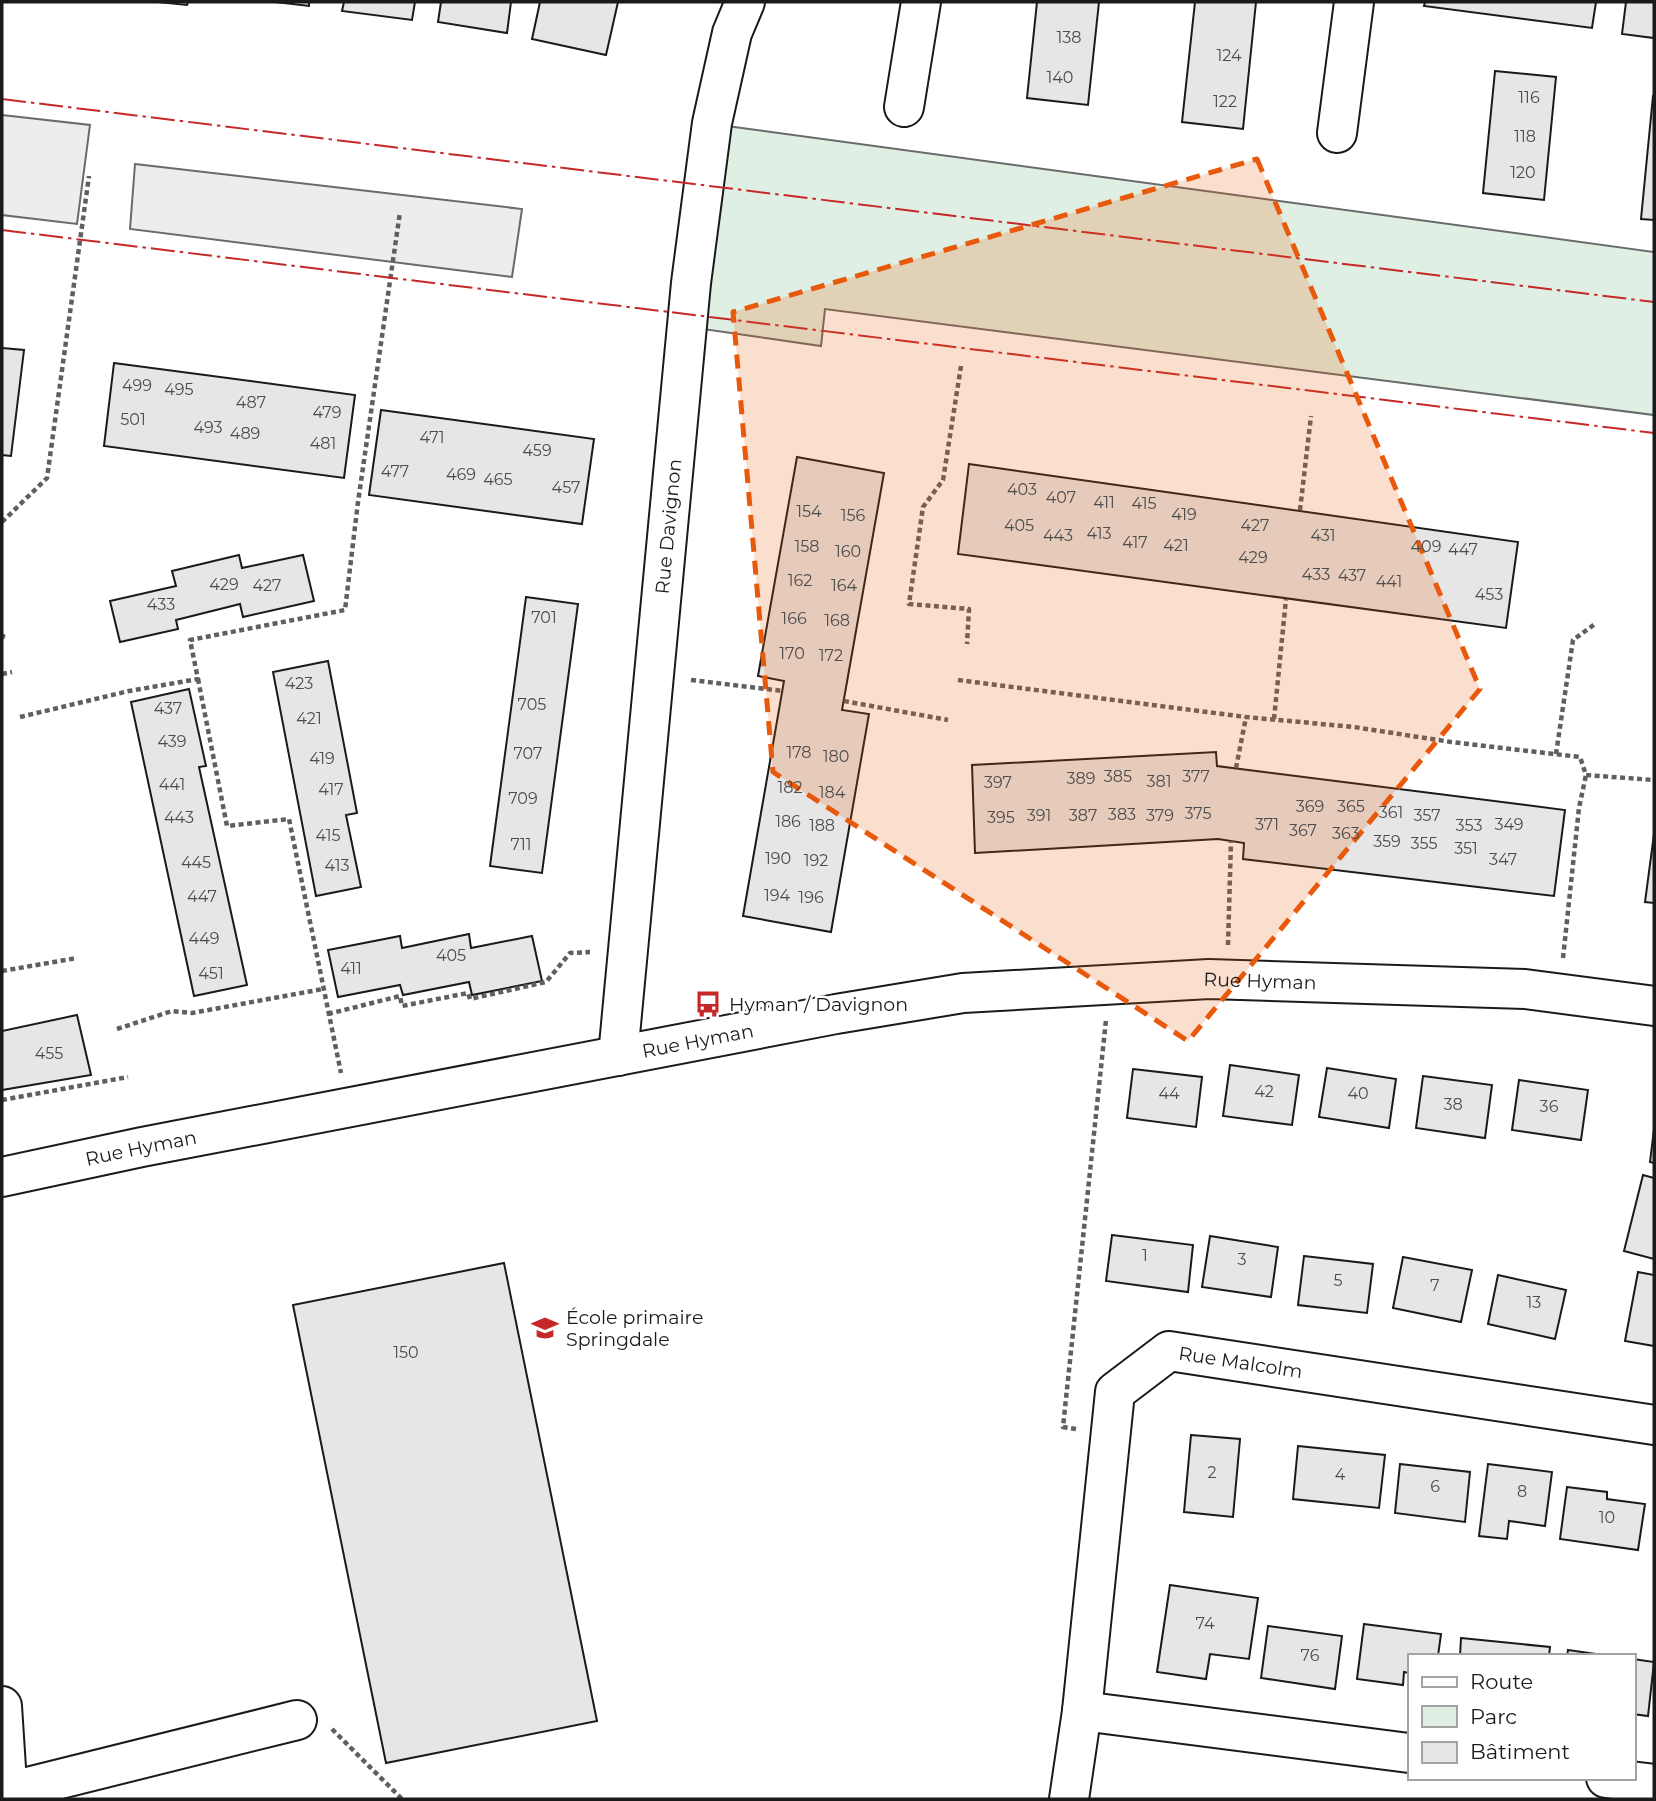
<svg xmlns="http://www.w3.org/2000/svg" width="1656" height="1801" font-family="Montserrat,sans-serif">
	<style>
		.green { fill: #e0efe3; stroke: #6a6a6a; stroke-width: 2 }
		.parking { fill: #ededed; stroke: #6a6a6a; stroke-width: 2 }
		.building { fill: #e6e6e6; stroke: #1a1a1a; stroke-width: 2 }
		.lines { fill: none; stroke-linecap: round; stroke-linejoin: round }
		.minor-casing { stroke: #1a1a1a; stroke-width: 42 }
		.path { stroke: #5f5f5f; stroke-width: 4.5; stroke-dasharray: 5 3.5; stroke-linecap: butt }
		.minor { stroke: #fff; stroke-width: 38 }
		.power { stroke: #c62828; stroke-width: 2; stroke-dasharray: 24 5 3.5 5; stroke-linecap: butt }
		.marked { fill: #e8590c; fill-opacity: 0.2; stroke: #e8590c; stroke-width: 5; stroke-dasharray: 14 9; stroke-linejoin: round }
		.labels { text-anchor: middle; stroke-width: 5; stroke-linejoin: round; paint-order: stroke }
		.number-label { font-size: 16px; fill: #4d4d4d }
		.street-label { font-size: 19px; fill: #1a1a1a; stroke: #fff }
		.poi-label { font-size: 19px; fill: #1a1a1a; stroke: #fff; text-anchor: start }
	</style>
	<rect width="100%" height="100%" fill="#fff"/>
	<!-- green -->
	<polygon class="green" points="712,124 1654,252 1654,415 825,309 821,346 689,327"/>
	<!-- parking -->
	<g class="parking">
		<polygon points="2,115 90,125 77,224 2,215"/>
		<polygon points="135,164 522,209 512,277 130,229"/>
	</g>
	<!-- building -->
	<g class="building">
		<polygon points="158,2 188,2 187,5"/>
		<polygon points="275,2 309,2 309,6"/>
		<polygon points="344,2 415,2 412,20 342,11"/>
		<polygon points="441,2 511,2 507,33 438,22"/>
		<polygon points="540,2 618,2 606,55 532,39"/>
		<polygon points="1037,2 1099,2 1088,105 1027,98"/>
		<polygon points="1195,2 1256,2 1243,129 1182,122"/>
		<polygon points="1425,2 1596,2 1592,28 1424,6"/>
		<polygon points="1626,2 1654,2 1654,38 1622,34"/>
		<polygon points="1495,71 1556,77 1544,200 1483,193"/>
		<polygon points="1653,96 1654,96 1654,220 1641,219"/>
		<polygon points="2,348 24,350 11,456 2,455"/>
		<polygon points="114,363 355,395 344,478 104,446"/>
		<polygon points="381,410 594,439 582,524 369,495"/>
		<polygon points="797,457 884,473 842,710 869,714 831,932 743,916 784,681 758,676"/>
		<polygon points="969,464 1518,542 1506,628 958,554"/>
		<polygon points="239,555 242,568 303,555 314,601 243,617 240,604 176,620 178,629 120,642 110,601 176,586 172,571"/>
		<polygon points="526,597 578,604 542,873 490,866"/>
		<polygon points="328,661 357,813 346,815 361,887 316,896 273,672"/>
		<polygon points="189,689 206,766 199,767 247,985 194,996 131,702"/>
		<polygon points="1216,752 1217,766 1565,810 1554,896 1243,859 1244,843 1218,839 975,853 972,765"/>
		<polygon points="1654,834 1654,903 1645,902"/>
		<polygon points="469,934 471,948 532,936 542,981 472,995 469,982 403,995 400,985 338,997 328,950 400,936 402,948"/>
		<polygon points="77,1015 91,1075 2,1090 2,1031"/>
		<polygon points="1230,1065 1299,1075 1292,1125 1223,1116"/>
		<polygon points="1327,1068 1396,1079 1389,1128 1319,1117"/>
		<polygon points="1133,1069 1202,1077 1196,1127 1127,1118"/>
		<polygon points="1423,1076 1492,1085 1485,1138 1416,1128"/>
		<polygon points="1519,1080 1588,1090 1581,1140 1512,1130"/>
		<polygon points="1654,1129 1654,1163 1650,1162"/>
		<polygon points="1643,1175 1654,1178 1654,1259 1624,1251"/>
		<polygon points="1112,1235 1193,1245 1188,1292 1106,1281"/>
		<polygon points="1210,1236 1278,1247 1271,1297 1202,1287"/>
		<polygon points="1304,1256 1373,1264 1367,1313 1298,1305"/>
		<polygon points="1403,1257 1472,1270 1461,1322 1393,1308"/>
		<polygon points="504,1263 597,1721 386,1763 293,1305"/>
		<polygon points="1638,1272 1654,1275 1654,1346 1625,1341"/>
		<polygon points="1498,1275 1566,1290 1555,1339 1488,1324"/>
		<polygon points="1191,1435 1240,1439 1233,1517 1184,1512"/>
		<polygon points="1298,1446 1385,1455 1379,1508 1293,1499"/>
		<polygon points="1400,1464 1470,1472 1465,1522 1395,1513"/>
		<polygon points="1488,1464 1552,1472 1545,1526 1509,1521 1507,1539 1479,1536"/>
		<polygon points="1567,1487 1607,1492 1607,1499 1645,1504 1638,1550 1560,1539"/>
		<polygon points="1170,1585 1258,1598 1249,1659 1210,1654 1206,1679 1157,1672"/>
		<polygon points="1364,1624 1441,1634 1438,1656 1409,1656 1409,1673 1404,1672 1403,1685 1357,1679"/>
		<polygon points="1268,1626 1342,1636 1335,1689 1261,1678"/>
		<polygon points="1461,1638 1550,1647 1549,1656 1460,1656"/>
		<polygon points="1568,1650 1610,1656 1567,1656"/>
		<polygon points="1633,1659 1654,1662 1648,1716 1633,1714"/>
	</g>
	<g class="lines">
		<!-- minor casing -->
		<g class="minor-casing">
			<g id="minor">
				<polyline points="904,107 921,2"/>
				<polyline points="1337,133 1354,2"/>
				<path id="s1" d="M618 1056 691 283 712 123 732 33 745 2"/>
				<path id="s2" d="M2 1177 142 1147 836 1014 963 993 1209 979 1525 989 1654 1006"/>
				<polyline points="2,1706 8,1799"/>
				<polyline points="1082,1711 1409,1753"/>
				<polyline points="1606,1778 1654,1784"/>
				<polyline points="8,1792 297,1720"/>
				<path id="s3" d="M1069 1799 1082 1711 1115 1392 1169 1351 1654 1425"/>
			</g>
		</g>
		<!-- path -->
		<g class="path">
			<polyline points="961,366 943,480 923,507 909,604 969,609 967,644"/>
			<polyline points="1300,510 1311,416"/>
			<polyline points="2,522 47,478 89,176"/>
			<polyline points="2,636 5,637"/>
			<polyline points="2,674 12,672"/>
			<polyline points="198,679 227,826 289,819 341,1073"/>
			<polyline points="691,680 783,691"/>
			<polyline points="958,680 1246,717 1354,727 1451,742 1580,757 1586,775 1654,780"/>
			<polyline points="844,701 948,720"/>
			<polyline points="20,717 129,691 198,679 190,640 345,610 358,502 400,212"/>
			<polyline points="1274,719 1286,599"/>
			<polyline points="1556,754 1573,640 1595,624"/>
			<polyline points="1236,768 1246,717"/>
			<polyline points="1228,945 1231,841"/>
			<polyline points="1563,958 1579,808 1586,775"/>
			<polyline points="2,971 77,958"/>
			<polyline points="328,1014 400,996 402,1006 468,993 470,999 546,982 570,953 590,952"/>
			<polyline points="117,1029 172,1011 192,1013 323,989"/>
			<polyline points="2,1100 128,1077"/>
			<polyline points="1076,1429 1063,1427 1106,1020"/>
			<polyline points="332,1729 402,1799"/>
		</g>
		<!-- minor -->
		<use href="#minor" class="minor"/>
		<!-- power -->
		<g class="power">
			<polyline points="2,99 1654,302"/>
			<polyline points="2,230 1654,433"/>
		</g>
	</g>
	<!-- marked area -->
	<path class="marked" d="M1257 159 1480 689 1188 1041 773 772 733 312Z"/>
	<!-- icons -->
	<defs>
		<g id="bus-bare" transform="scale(2.1)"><path d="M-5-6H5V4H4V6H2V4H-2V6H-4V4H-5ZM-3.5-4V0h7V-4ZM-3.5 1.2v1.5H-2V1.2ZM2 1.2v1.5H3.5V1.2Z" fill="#c62828" stroke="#fff" stroke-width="2.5" paint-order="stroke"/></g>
		<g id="school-bare" transform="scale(2.1)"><path d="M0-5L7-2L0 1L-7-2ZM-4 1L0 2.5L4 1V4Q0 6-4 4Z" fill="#c62828" stroke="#fff" stroke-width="2.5" paint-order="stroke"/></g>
	</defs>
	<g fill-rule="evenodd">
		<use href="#bus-bare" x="708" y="1004"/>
		<use href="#school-bare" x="545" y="1328"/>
	</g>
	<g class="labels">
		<!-- number labels -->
		<g class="number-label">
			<text x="1069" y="43">138</text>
			<text x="1229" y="61">124</text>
			<text x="1060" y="83">140</text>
			<text x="1529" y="103">116</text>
			<text x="1225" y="107">122</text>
			<text x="1525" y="142">118</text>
			<text x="1523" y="178">120</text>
			<text x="137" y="391">499</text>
			<text x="179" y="395">495</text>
			<text x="251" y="408">487</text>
			<text x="327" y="418">479</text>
			<text x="133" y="425">501</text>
			<text x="208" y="433">493</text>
			<text x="245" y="439">489</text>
			<text x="432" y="443">471</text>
			<text x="323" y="449">481</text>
			<text x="537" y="456">459</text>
			<text x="395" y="477">477</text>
			<text x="461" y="480">469</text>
			<text x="498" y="485">465</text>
			<text x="566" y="493">457</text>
			<text x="1022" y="495">403</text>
			<text x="1061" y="503">407</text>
			<text x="1104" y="508">411</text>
			<text x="1144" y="509">415</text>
			<text x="809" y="517">154</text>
			<text x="1184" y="520">419</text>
			<text x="853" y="521">156</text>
			<text x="1019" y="531">405</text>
			<text x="1255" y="531">427</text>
			<text x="1099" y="539">413</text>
			<text x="1058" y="541">443</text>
			<text x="1323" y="541">431</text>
			<text x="1135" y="548">417</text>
			<text x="1176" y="551">421</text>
			<text x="807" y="552">158</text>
			<text x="1426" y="552">409</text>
			<text x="1463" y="555">447</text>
			<text x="848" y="557">160</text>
			<text x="1253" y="563">429</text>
			<text x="1316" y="580">433</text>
			<text x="1352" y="581">437</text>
			<text x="800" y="586">162</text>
			<text x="1389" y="587">441</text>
			<text x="224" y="590">429</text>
			<text x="267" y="591">427</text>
			<text x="844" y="591">164</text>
			<text x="1489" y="600">453</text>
			<text x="161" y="610">433</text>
			<text x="544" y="623">701</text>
			<text x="794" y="624">166</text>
			<text x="837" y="626">168</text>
			<text x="792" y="659">170</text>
			<text x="831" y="661">172</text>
			<text x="299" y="689">423</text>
			<text x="532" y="710">705</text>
			<text x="168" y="714">437</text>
			<text x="309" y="724">421</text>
			<text x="172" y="747">439</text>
			<text x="799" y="758">178</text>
			<text x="528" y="759">707</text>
			<text x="836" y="762">180</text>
			<text x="322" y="764">419</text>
			<text x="1118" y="782">385</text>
			<text x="1196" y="782">377</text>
			<text x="1081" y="784">389</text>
			<text x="1159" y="787">381</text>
			<text x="998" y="788">397</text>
			<text x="172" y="790">441</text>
			<text x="790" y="793">182</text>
			<text x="331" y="795">417</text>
			<text x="832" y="798">184</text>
			<text x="523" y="804">709</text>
			<text x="1310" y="812">369</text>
			<text x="1351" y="812">365</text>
			<text x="1391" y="818">361</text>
			<text x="1198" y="819">375</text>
			<text x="1122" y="820">383</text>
			<text x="1039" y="821">391</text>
			<text x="1083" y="821">387</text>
			<text x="1160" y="821">379</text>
			<text x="1427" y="821">357</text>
			<text x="179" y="823">443</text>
			<text x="1001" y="823">395</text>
			<text x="788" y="827">186</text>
			<text x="1267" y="830">371</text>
			<text x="1509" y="830">349</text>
			<text x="822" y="831">188</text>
			<text x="1469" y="831">353</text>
			<text x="1303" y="836">367</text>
			<text x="1346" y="839">363</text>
			<text x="328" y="841">415</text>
			<text x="1387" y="847">359</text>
			<text x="1424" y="849">355</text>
			<text x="521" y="850">711</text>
			<text x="1466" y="854">351</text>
			<text x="778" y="864">190</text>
			<text x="1503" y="865">347</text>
			<text x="816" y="866">192</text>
			<text x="196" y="868">445</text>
			<text x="337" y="871">413</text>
			<text x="777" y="901">194</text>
			<text x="202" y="902">447</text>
			<text x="811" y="903">196</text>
			<text x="204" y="944">449</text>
			<text x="451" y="961">405</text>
			<text x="351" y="974">411</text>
			<text x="211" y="979">451</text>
			<text x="49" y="1059">455</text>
			<text x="1264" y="1097">42</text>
			<text x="1169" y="1099">44</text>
			<text x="1358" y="1099">40</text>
			<text x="1453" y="1110">38</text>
			<text x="1549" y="1112">36</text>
			<text x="1145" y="1261">1</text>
			<text x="1242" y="1265">3</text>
			<text x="1338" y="1286">5</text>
			<text x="1435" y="1291">7</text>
			<text x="1534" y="1308">13</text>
			<text x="406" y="1358">150</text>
			<text x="1212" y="1478">2</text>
			<text x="1340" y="1480">4</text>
			<text x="1435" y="1492">6</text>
			<text x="1522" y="1497">8</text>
			<text x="1607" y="1523">10</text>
			<text x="1205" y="1629">74</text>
			<text x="1310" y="1661">76</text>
		</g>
		<!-- street labels -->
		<g class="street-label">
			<text dy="7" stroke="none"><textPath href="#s1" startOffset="532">Rue Davignon</textPath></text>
			<text dy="7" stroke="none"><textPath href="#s2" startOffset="1276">Rue Hyman</textPath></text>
			<text dy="7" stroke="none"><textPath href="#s2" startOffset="709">Rue Hyman</textPath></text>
			<text dy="7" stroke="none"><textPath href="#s2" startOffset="142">Rue Hyman</textPath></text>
			<text dy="7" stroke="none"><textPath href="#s3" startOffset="550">Rue Malcolm</textPath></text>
		</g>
		<!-- poi labels -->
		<g class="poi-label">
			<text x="729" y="1011">Hyman / Davignon</text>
			<text x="566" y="1324">École primaire<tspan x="566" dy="22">Springdale</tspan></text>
		</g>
	</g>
	<!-- border -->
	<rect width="1656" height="1801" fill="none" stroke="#1a1a1a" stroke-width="7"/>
	<!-- legend -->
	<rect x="1408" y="1654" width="228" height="126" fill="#ffffff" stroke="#a3a3a3" stroke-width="2"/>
	<rect x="1422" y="1677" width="35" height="10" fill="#ffffff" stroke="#a3a3a3" stroke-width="2"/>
	<text x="1470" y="1689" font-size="21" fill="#1a1a1a">Route</text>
	<rect x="1422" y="1706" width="35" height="21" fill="#e0efe3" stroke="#a3a3a3" stroke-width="2"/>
	<text x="1470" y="1724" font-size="21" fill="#1a1a1a">Parc</text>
	<rect x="1422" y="1742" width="35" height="21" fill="#e6e6e6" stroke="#a3a3a3" stroke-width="2"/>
	<text x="1470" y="1759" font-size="21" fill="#1a1a1a">Bâtiment</text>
</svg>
